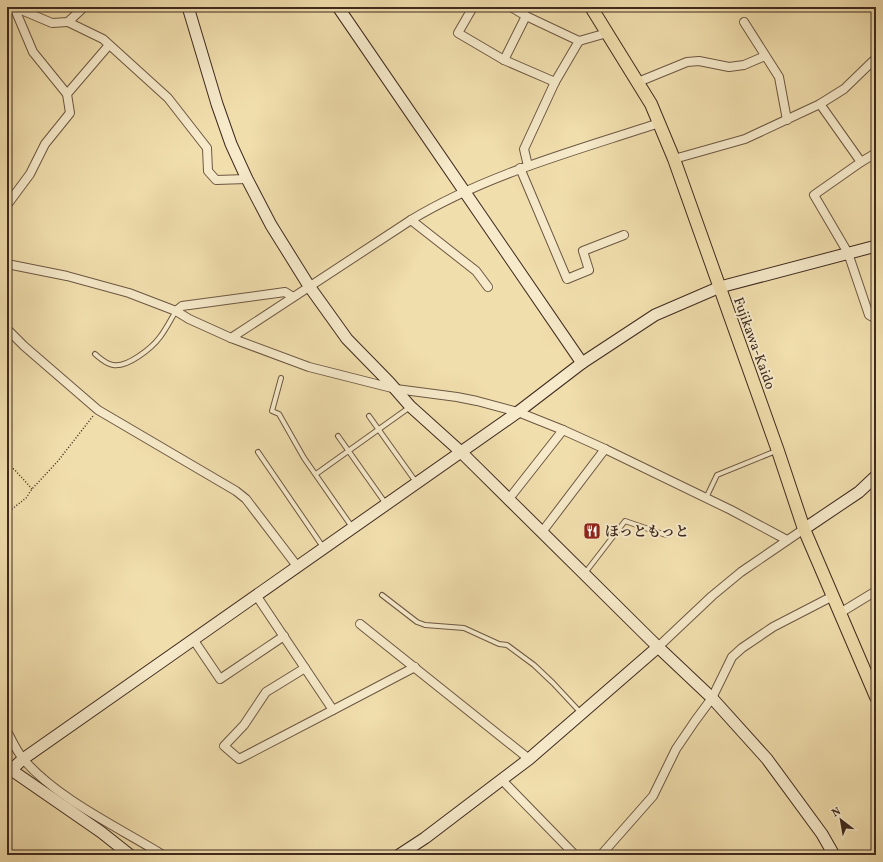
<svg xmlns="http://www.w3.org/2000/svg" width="883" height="862" font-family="Vollkorn,'Noto Serif JP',serif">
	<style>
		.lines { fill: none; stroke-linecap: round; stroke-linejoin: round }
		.lane-casing { stroke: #6c5742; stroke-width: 6 }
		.street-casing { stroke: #6c5742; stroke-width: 10 }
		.secondary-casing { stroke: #3f2a1f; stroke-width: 13 }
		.primary-casing { stroke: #3f2a1f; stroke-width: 14 }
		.path { stroke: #3f2a1f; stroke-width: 1.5; stroke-dasharray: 1 2; stroke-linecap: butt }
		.lane { stroke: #f6eaca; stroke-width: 4 }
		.street { stroke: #f6eaca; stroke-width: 8 }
		.secondary { stroke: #f6eaca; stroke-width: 11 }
		.primary { stroke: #f1dead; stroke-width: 12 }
		.labels { text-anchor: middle; stroke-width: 4; stroke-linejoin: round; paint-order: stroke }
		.street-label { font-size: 14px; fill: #3f2a1f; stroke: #f6eaca }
		.poi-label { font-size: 14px; font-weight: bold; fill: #3f2a1f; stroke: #f6eaca; text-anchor: start }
	</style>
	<rect width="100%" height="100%" fill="#f1dead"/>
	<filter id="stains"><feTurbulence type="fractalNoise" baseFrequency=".005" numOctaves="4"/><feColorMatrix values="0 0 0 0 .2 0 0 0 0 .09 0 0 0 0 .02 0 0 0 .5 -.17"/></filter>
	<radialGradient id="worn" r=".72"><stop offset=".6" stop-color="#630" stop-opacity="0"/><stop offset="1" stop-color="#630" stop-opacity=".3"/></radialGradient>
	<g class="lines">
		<!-- lane casing -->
		<g class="lane-casing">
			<g id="lane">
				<path d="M95 354C101 359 106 364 113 365 127 368 152 348 160 337 166 329 171 319 176 311"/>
				<polyline points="281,378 272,411 279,414 304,458 352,527"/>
				<polyline points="369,416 416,482"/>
				<polyline points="338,436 386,504"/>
				<polyline points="258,452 323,547"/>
				<polyline points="316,474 410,407"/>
				<polyline points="706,498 717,475 776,451"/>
				<polyline points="585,573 625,521 666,535"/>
				<polyline points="382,595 417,622 425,625 464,628 499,644 507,645 534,665 553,683 581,713"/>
			</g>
		</g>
		<!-- street casing -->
		<g class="street-casing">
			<g id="street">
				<polyline points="14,7 33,52 67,94"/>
				<polyline points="14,7 52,23 68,22 84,7"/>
				<polyline points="473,7 458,33 504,60 555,82"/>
				<polyline points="511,7 526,16 579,41 607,33"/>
				<polyline points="68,22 103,39 168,98 207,148 208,171 216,180 247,179"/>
				<polyline points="744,22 779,77 787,120"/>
				<polyline points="504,60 526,16"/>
				<polyline points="638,82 687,62 699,61 729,67 744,65 765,56"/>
				<polyline points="820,104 861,162 814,195 848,253 869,315 876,319"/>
				<polyline points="674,159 745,139 820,104 844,89 876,58"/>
				<polyline points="861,162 876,153"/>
				<polyline points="528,166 524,149 555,82 579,41"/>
				<polyline points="520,168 567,279 589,270 583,251 624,235"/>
				<polyline points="7,205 30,174 45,144 70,113 67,94 109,45"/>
				<polyline points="411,220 476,271 488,287"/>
				<polyline points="7,264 67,276 129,293 176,311 189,319 231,338 309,367 396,389 457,397 477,401 518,412 563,430 605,449 731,510 787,540"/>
				<polyline points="176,311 182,306 285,292 293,297"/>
				<polyline points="7,329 24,346 98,410 236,491 246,499 297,566"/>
				<path d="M231 338 411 220C487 174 575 151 659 123"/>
				<polyline points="508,500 563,430"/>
				<polyline points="542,532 605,449"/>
				<polyline points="256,595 333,710 415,667"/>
				<polyline points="840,613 876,591"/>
				<polyline points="360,624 529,759"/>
				<polyline points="193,639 220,679 284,636"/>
				<polyline points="658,647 712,596 741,572 804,529"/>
				<polyline points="305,668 266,692 244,725 224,746 239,759 333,710"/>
				<path d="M7 731C12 741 17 752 24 760 59 800 118 827 163 855"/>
				<polyline points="502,780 575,855"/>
				<polyline points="601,855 653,796 676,749 695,721 712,698 732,657 742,648 773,627 833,596"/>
			</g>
		</g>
		<!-- secondary casing -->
		<g class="secondary-casing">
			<g id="secondary">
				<polyline points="188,7 217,104 231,144 247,179 271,225 309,286 347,339 389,382 410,406 461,452 658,647 712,698 767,759 822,834 834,855"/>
				<polyline points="338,7 582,363"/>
				<polyline points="804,529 859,492 876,476"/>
				<polyline points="7,767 101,832 130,855"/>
				<polyline points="11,770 23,759 518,412 582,363 655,315 720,287 876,246"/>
				<polyline points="399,855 425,838 529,759 658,647"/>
			</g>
		</g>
		<!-- primary casing -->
		<g class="primary-casing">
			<polyline id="primary" points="591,7 651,104 674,159 778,451 804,529 876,697"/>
		</g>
		<!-- path -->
		<g class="path">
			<polyline points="7,468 14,469 32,489"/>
			<polyline points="7,513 26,498 32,489 58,461 93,416"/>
		</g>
		<!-- lane -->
		<use href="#lane" class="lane"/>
		<!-- street -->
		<use href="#street" class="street"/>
		<!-- secondary -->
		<use href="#secondary" class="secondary"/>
		<!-- primary -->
		<use href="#primary" class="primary"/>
	</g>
	<!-- icons -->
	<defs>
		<g id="restaurant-square" transform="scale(0.9)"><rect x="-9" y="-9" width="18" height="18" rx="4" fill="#8f2418" stroke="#f6eaca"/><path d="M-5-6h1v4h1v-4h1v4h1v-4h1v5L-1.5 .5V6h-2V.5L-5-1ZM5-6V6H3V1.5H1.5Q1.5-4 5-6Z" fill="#fff"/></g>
	</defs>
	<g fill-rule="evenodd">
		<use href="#restaurant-square" x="592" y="531"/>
	</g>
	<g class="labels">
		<!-- street labels -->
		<g class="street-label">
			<text transform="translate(755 343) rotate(70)" y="5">Fujikawa-Kaido</text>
		</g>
		<!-- poi labels -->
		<g class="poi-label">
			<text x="605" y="536">ほっともっと</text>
		</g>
	</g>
	<!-- margin -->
	<rect width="883" height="862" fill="none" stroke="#f1dead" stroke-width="24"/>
	<rect x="8" y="8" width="867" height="846" fill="none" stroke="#3f2a1f" stroke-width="2"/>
	<rect x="12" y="12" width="859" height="838" fill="none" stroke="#3f2a1f"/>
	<!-- north arrow -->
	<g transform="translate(841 820) rotate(329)" stroke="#f6eaca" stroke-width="3" paint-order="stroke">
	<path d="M0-3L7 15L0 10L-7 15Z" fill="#3f2a1f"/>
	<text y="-6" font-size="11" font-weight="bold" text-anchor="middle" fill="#3f2a1f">N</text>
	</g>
	<rect width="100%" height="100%" filter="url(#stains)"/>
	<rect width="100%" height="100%" fill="url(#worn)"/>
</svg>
